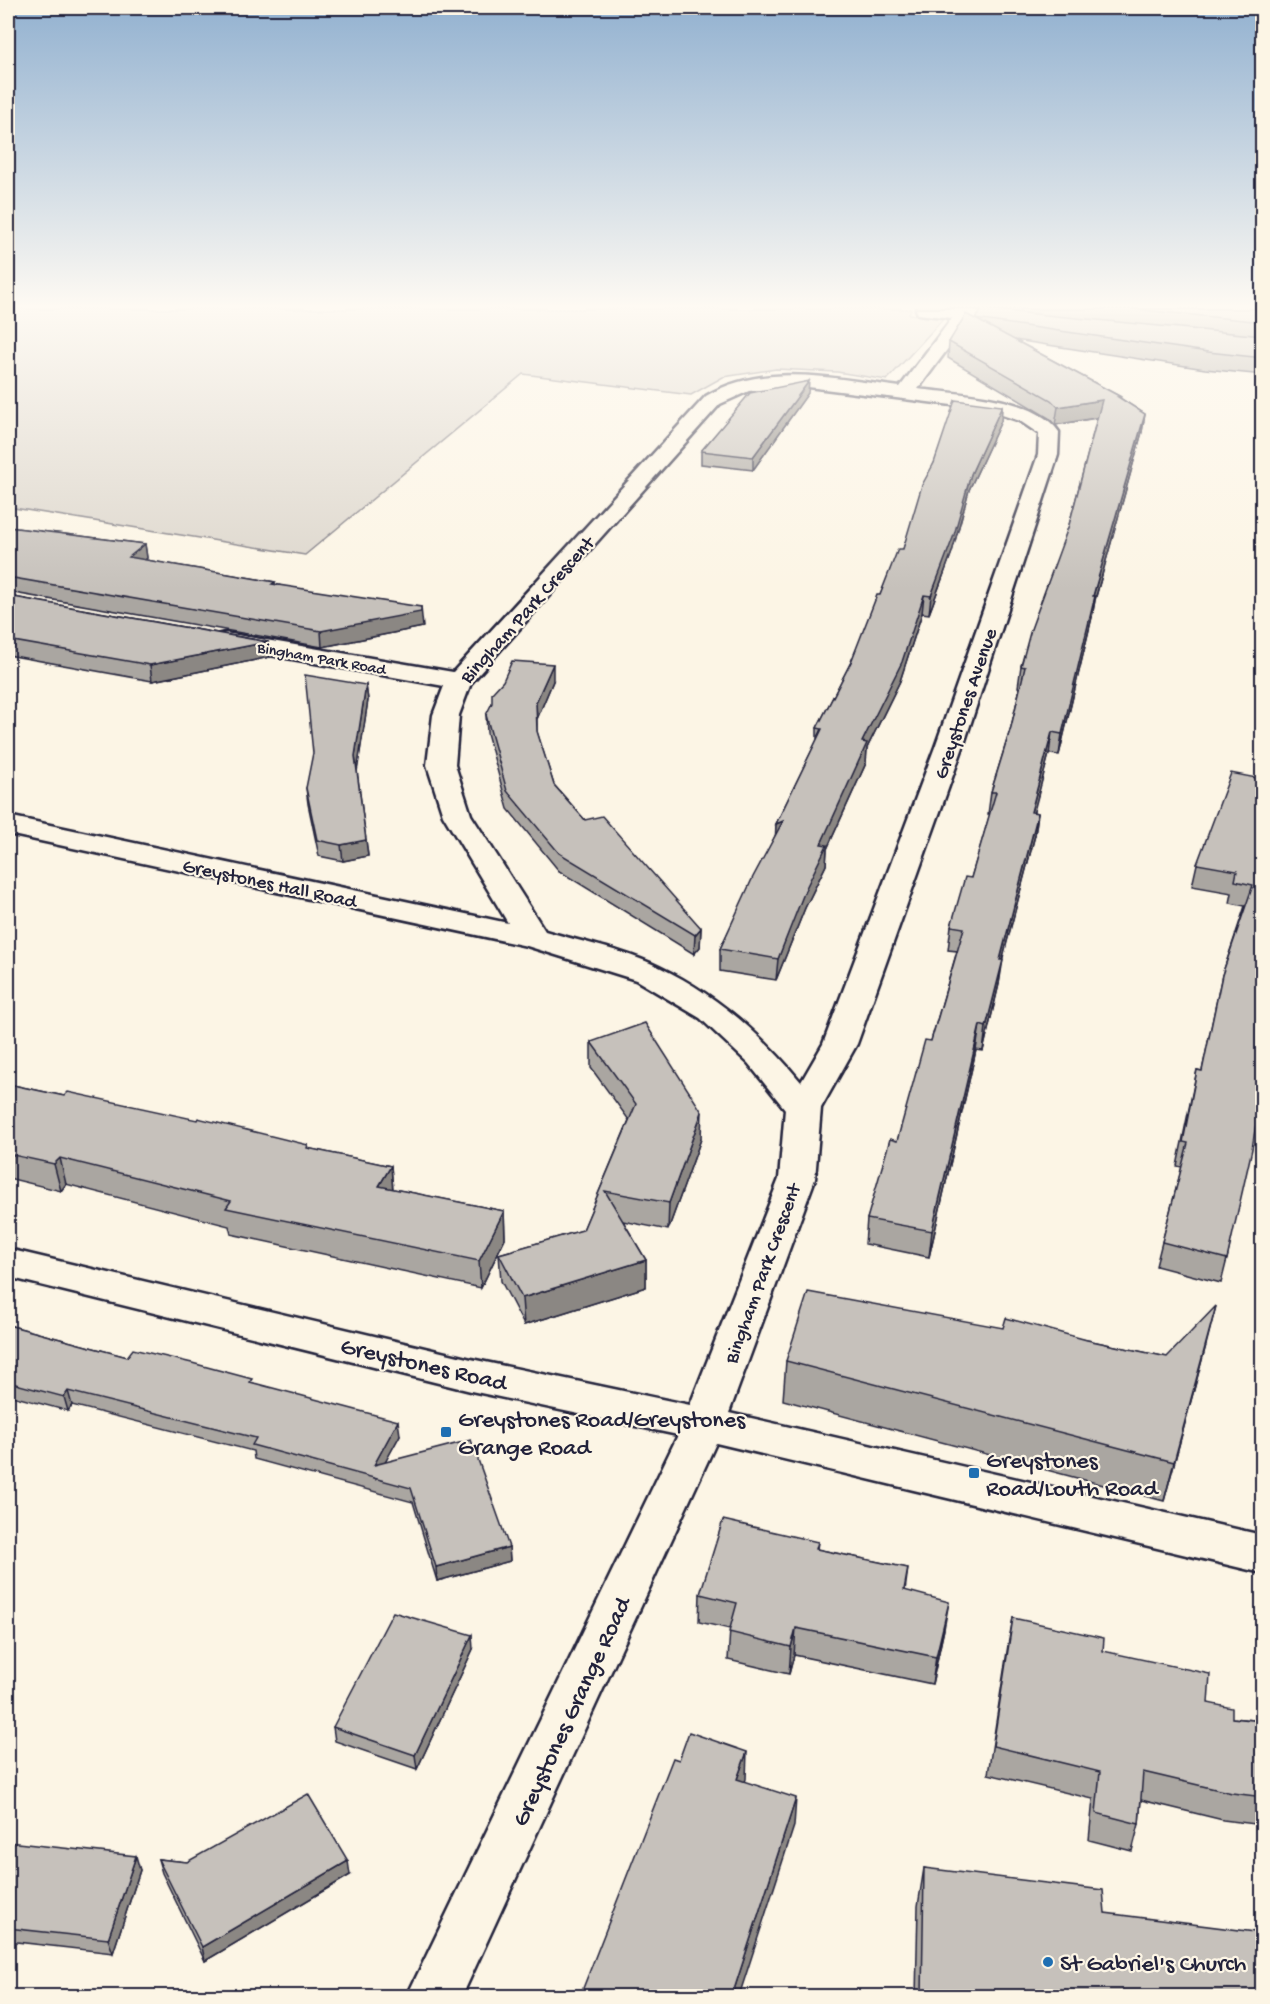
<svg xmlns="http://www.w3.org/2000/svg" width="1270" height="2004" font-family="'Gochi Hand',sans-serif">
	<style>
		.green { fill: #dcd6cc; stroke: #7f7c84; stroke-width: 1.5 }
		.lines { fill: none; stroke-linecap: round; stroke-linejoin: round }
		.minor-casing { stroke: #22223b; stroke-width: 5 }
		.minor { fill: #fcf5e5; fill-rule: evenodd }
		.wall { fill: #aaa6a1; stroke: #22223b; stroke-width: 1.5 }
		.shaded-wall { fill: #8b8783; stroke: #22223b; stroke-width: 1.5 }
		.building { fill: #c6c1bb; stroke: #22223b; stroke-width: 1.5 }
		.poi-dot { fill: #1f6fb2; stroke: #fcf5e5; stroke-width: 2 }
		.labels { text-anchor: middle; stroke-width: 4.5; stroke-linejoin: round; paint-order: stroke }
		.far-street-label { font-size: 16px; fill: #22223b; stroke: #fcf5e5 }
		.street-label { font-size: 20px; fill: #22223b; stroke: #fcf5e5 }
		.near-street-label { font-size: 24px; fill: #22223b; stroke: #fcf5e5 }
		.near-poi-label { font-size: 24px; fill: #22223b; stroke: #fcf5e5; text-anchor: start }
	</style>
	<rect width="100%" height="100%" fill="#fcf5e5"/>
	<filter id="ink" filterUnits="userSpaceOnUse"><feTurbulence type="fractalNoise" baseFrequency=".0167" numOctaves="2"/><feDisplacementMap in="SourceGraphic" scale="12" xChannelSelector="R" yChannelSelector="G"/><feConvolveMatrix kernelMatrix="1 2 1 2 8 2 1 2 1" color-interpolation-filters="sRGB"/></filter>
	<g filter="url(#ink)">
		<!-- green -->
		<polygon class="green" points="8,309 911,309 909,314 944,318 887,380 837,372 776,369 723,377 691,395 523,374 305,555 8,507"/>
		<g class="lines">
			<!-- minor casing -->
			<g class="minor-casing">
				<path id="minor" d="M916 309H961L1026 316 1029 320 1026 324 1020 325 969 320 918 389C957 394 1035 396 1059 432L1058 455 963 747 857 1044 821 1108 815 1179 729 1413 1262 1535V1573L716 1443 462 1996H407L678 1435 471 1391 8 1277V1249L471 1359 690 1405 779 1179 785 1109 748 1063 700 1018 636 980 527 946 8 834V816L508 923 443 815 427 765 433 715 444 686 225 647 216 645 213 640 216 635 225 633 453 672 706 396C765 361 836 379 900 387L952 318 918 314ZM800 386 984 409 1020 421 1039 434 1038 455 935 747 823 1044 801 1082C761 1034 716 994 659 967 624 950 582 942 545 931L471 815 455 765 459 715 471 683 720 404 749 391Z"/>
			</g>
			<!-- minor -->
			<use href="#minor" class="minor"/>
		</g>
		<!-- wall -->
		<g class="wall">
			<polygon points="992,309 1263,309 1263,375 1205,369 1015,340 1121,397 1120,398 1145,414 1142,432 1095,600 1092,617 1059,755 1049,754 1033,812 1038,813 1035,835 1002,960 999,984 983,1051 976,1050 929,1257 865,1244 867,1219 897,1141 931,1041 957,951 948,950 951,926 971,878 990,814 988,814 991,792 1011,727 1020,688 1018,687 1021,666 1069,525 1097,418 1055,425 1049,418 948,358 949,342 975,319"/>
			<polygon points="808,393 753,470 701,464 701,451"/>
			<polygon points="1002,406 1001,421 969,490 952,552 929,614 922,613 900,681 867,748 866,763 827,849 826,865 805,908 776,980 720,971 720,949 776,834 776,824 817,740 817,728 851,662 880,595 903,549 934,463"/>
			<polygon points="8,527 145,544 147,558 145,560 275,582 275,584 423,627 322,647 8,592 8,593"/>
			<polygon points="8,596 268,642 270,657 152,681 8,655"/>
			<polygon points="553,681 537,719 537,732 554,785 585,820 701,928 700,947 694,954 559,871 508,809 487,733 486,715"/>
			<polygon points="366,685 368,700 357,770 368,856 343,861 319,856 308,804 306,788"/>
			<polygon points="1263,767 1263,1091 1261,1090 1227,1259 1221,1283 1156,1266 1162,1242 1182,1167 1177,1166 1197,1070 1202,1071 1222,975 1245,906 1230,903 1232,893 1192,886 1197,864 1260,779"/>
			<polygon points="591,1042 701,1139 668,1230 623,1221 646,1260 646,1287 524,1325 501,1281 499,1254 583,1230 629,1120 591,1068"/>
			<polygon points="8,1084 391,1166 393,1189 504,1211 505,1238 481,1288 231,1234 229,1226 66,1184 61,1191 8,1178"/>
			<polygon points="8,1325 127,1357 253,1383 400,1435 385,1462 509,1547 510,1561 437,1581 413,1502 254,1459 253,1451 72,1405 68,1411 8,1395"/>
			<polygon points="1003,1328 1087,1340 1167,1357 1206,1345 1164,1501 783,1400 786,1361"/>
			<polygon points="818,1542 817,1549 908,1568 905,1591 944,1629 932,1684 794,1655 789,1674 728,1660 730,1629 699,1622 700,1594"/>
			<polygon points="1013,1618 1103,1651 1208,1703 1232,1718 1263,1721 1263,1825 1223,1820 1141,1800 1139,1824 1132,1851 1089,1840 1093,1799 988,1774 1008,1645"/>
			<polygon points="473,1649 417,1769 335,1741 333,1727"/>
			<polygon points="8,1842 140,1870 113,1953 8,1941"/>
			<polygon points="158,1859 187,1862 350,1875 205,1961 162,1873"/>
			<polygon points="924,1868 1105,1913 1263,1996 916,1996 918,1906"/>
		</g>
		<!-- shaded-wall -->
		<g class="shaded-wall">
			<polygon points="809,381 808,393 753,470 753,457"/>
			<polygon points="1102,400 1100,417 1055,425 1058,407"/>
			<polygon points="1002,406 1001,421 969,490 952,552 929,614 931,596 971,474"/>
			<polygon points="1145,414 1142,432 1095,600 1092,617 1059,755 1062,734 1093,596"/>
			<polygon points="145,544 147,558 131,572 129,557"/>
			<polygon points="924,595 922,613 900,681 867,748 866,763 827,849 826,865 805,908 776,980 778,959 821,844 862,742"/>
			<polygon points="421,607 423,627 322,647 321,631"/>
			<polygon points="268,642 270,657 152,681 150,665"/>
			<polygon points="553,664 553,681 537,719 536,702"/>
			<polygon points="366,685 368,700 357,772 355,756"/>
			<polygon points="1052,732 1049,754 1028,834 1031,812"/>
			<polygon points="1038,813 1035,835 996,984 1000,960"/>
			<polygon points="783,821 775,844 776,824"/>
			<polygon points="366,840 368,856 343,861 341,845"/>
			<polygon points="701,928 700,947 694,954 695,935"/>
			<polygon points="1003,960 999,984 983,1051 986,1027"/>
			<polygon points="980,1025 976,1050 929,1257 932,1231"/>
			<polygon points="702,1112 701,1139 668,1230 669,1203"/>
			<polygon points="60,1158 66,1184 61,1191 54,1164"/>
			<polygon points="391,1166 393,1193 379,1186"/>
			<polygon points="504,1211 505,1238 481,1288 479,1261"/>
			<polygon points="646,1260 646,1287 524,1325 522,1298"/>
			<polygon points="1216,1306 1206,1345 1164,1501 1174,1462"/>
			<polygon points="68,1391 72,1405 68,1411 64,1397"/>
			<polygon points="398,1421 400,1435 376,1479 374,1465"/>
			<polygon points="509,1547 510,1561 437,1581 436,1567"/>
			<polygon points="949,1602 944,1629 932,1684 936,1657"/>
			<polygon points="796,1628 794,1655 789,1674 791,1647"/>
			<polygon points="472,1635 473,1649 417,1769 415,1755"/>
			<polygon points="747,1752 746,1779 736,1806 737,1779"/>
			<polygon points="796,1798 794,1826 739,1996 732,1996"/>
			<polygon points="136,1856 140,1870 113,1953 108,1939"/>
			<polygon points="348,1861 350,1875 205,1961 202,1947"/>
		</g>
		<!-- building -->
		<g class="building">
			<polygon points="983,309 1263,336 1263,358 1208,352 975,319"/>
			<polygon points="1132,309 1263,309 1263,322"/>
			<polygon points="966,314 1121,397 1118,397 1145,414 1093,596 1095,596 1062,734 1052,732 1031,812 1038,813 1000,960 1003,960 986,1027 980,1025 932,1231 867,1219 890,1139 897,1141 925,1040 931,1041 964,928 951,926 965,877 971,878 996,792 991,792 1011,727 1025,667 1021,666 1031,629 1069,525 1102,400 1058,407 1051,400 949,342"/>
			<polygon points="809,381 753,457 701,451 750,393"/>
			<polygon points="955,400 1002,406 971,474 954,535 931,596 924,595 902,662 862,742 867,743 821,844 827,845 806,888 778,959 720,949 753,877 783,821 776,824 822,729 817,728 851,662 877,595 880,595 898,549 903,549 922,485 934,463"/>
			<polygon points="8,527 145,544 129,557 275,582 272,584 421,607 421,612 321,631 8,577"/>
			<polygon points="8,596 268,642 150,665 8,640"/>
			<polygon points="512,661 553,664 536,702 537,731 554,785 585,820 602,816 701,928 695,935 559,853 507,791 486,715 492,703 492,693 503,681"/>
			<polygon points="305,675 366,685 355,756 366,840 341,845 317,840 306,788 313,753"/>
			<polygon points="1263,772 1263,1079 1252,1149 1227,1259 1162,1242 1188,1143 1183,1142 1197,1070 1202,1071 1222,975 1253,885 1235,881 1237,871 1197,864 1231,773 1261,779"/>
			<polygon points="645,1023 702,1112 669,1203 605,1191 646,1260 522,1298 499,1254 583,1230 636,1104 591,1042"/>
			<polygon points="8,1084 64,1096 68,1092 197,1120 198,1118 308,1145 307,1148 391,1166 379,1186 504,1211 479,1261 226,1208 231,1201 60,1158 54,1164 8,1154"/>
			<polygon points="808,1292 1003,1328 1006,1318 1087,1340 1167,1357 1216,1306 1174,1462 786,1361"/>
			<polygon points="8,1325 127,1357 133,1349 192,1363 252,1379 250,1382 398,1421 374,1465 471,1440 509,1547 436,1567 411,1488 252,1445 256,1438 68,1391 64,1397 8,1382"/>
			<polygon points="723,1520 818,1542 816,1549 908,1568 904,1590 949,1602 936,1657 796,1628 791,1647 729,1632 737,1603 700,1594"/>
			<polygon points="393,1612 472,1635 415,1755 333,1727"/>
			<polygon points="1013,1618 1104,1638 1103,1651 1210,1674 1208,1703 1232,1708 1232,1718 1263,1721 1263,1797 1232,1793 1143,1772 1139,1824 1096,1813 1100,1772 993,1746"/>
			<polygon points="689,1732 747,1752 737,1779 796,1798 732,1996 580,1996 673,1758 679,1760"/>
			<polygon points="308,1794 348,1861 202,1947 158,1859 187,1862"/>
			<polygon points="8,1842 136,1856 108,1939 8,1928"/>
			<polygon points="924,1868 1103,1890 1105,1913 1263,1933 1263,1996 922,1996"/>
		</g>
	</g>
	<!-- sky -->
	<linearGradient id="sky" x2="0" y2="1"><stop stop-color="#92b1d0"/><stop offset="0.52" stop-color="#fefaf3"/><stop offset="1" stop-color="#fefaf3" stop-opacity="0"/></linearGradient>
	<rect width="1270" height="589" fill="url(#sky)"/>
	<!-- markers -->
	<g class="poi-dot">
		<rect x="440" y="1426" width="12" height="12" rx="3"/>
		<rect x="968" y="1467" width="12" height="12" rx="3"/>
		<circle cx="1048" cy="1962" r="6"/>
	</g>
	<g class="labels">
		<!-- far-street labels -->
		<g class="far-street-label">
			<text transform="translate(322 657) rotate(10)" y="6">Bingham Park Road</text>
		</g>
		<!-- street labels -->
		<g class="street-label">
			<text transform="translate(526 609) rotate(-48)" y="7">Bingham Park Crescent</text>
			<text transform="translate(964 703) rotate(-71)" y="7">Greystones Avenue</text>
			<text transform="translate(270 882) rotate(12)" y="7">Greystones Hall Road</text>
			<text transform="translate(761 1273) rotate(-70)" y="7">Bingham Park Crescent</text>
		</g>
		<!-- near-street labels -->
		<g class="near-street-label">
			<text transform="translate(424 1363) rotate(13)" y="8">Greystones Road</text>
			<text transform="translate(570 1711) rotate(-65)" y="8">Greystones Grange Road</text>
		</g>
		<!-- near-poi labels -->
		<g class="near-poi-label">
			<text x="458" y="1426">Greystones Road/Greystones<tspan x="458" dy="28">Grange Road</tspan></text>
			<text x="986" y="1467">Greystones<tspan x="986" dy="28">Road/Louth Road</tspan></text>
			<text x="1060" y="1970">St Gabriel's Church</text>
		</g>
	</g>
	<!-- margin -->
	<rect width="1270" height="2004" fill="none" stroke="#fcf5e5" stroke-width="30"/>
	<rect x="15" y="15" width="1240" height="1974" fill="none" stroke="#22223b" stroke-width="2" filter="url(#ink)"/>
</svg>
